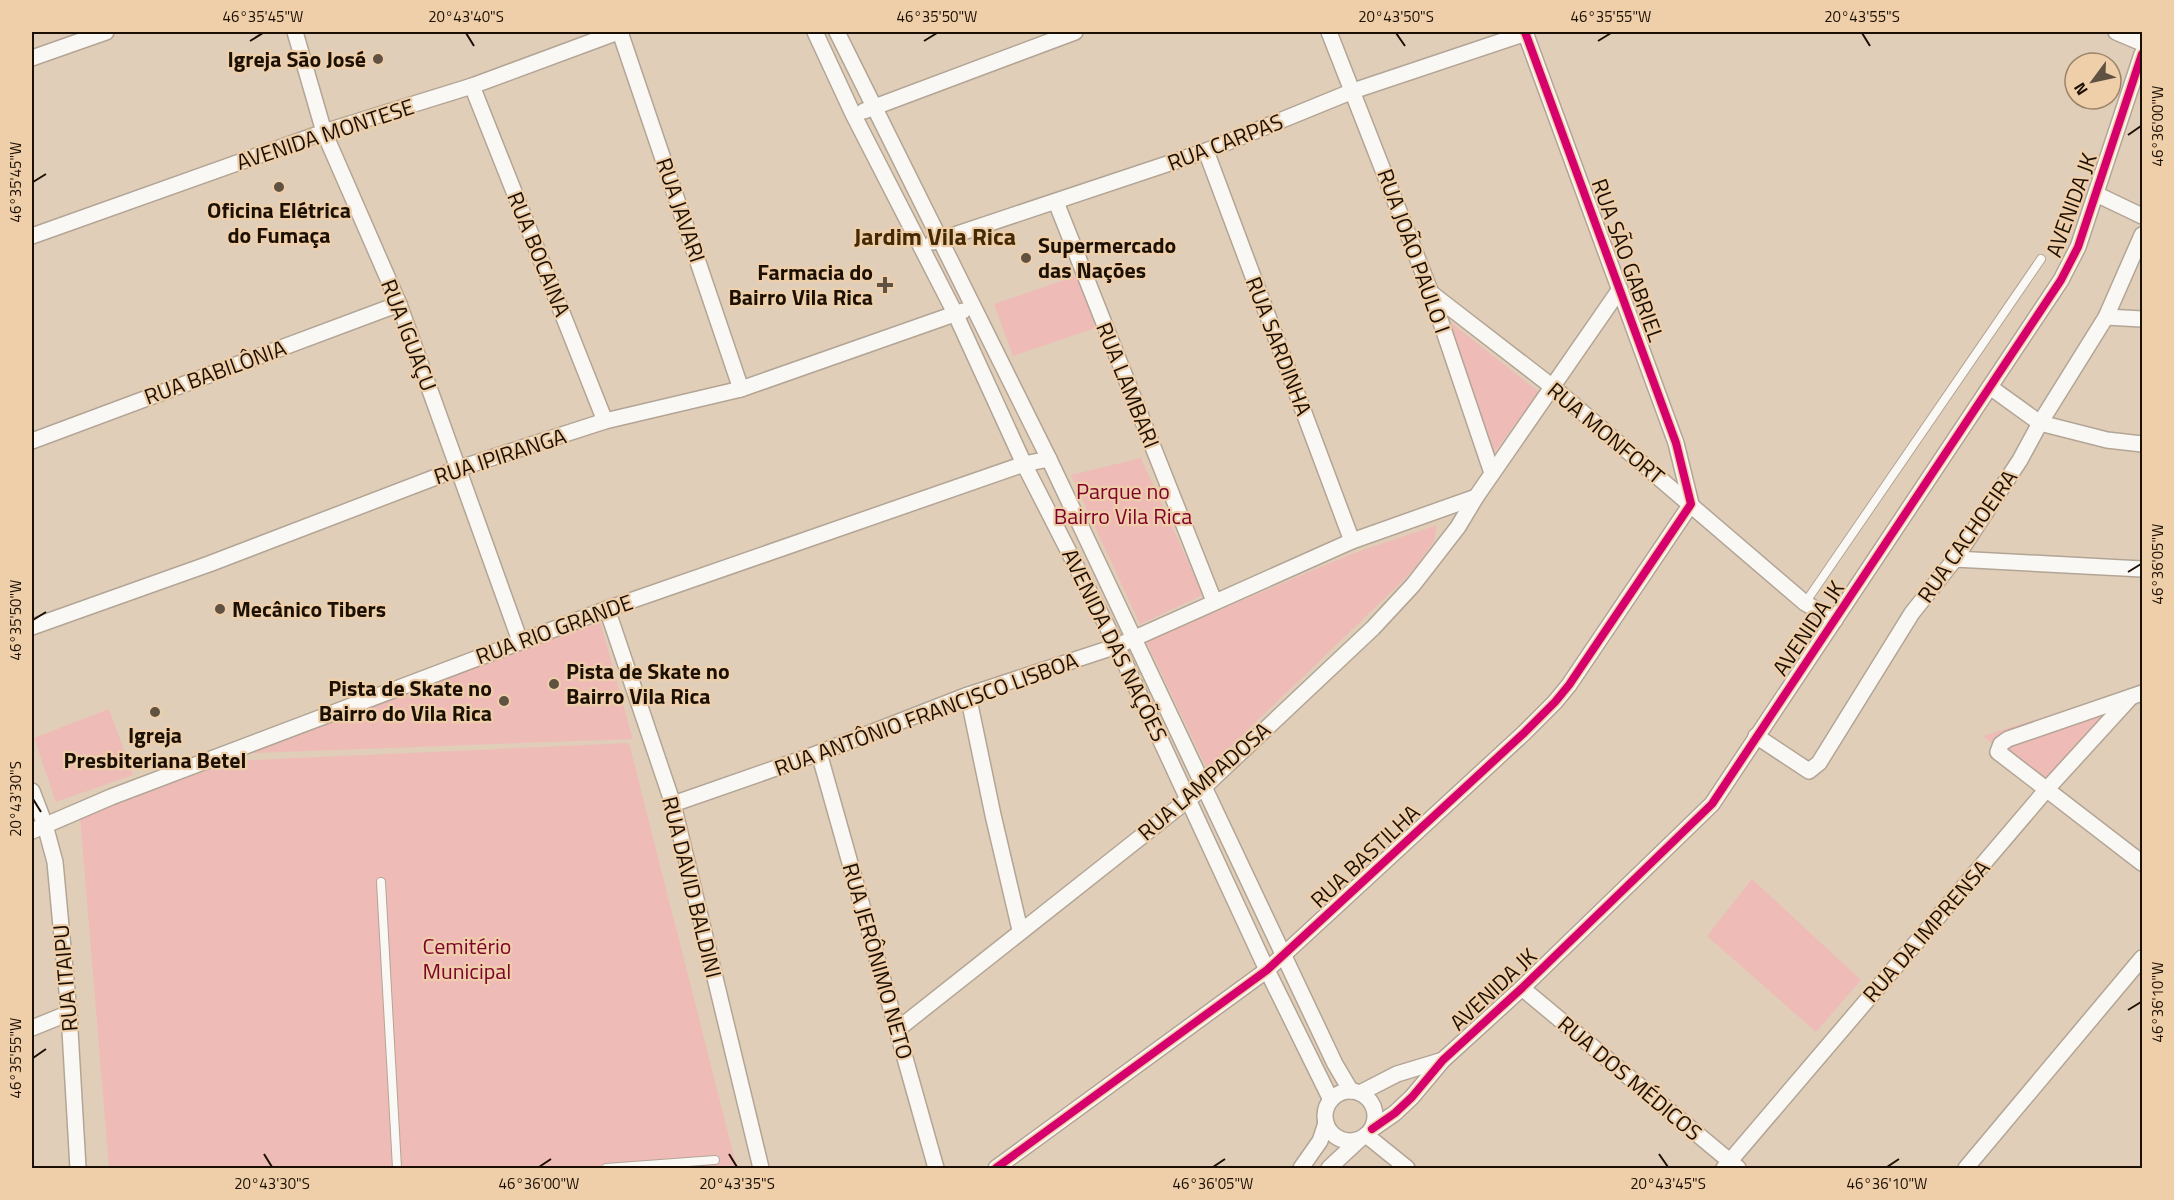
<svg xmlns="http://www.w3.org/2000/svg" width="2174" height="1200" font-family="'Titillium Web',sans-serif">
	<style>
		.green { fill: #efbbb7 }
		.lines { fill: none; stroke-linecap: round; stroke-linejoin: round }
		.lane-casing { stroke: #b3a595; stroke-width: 10 }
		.street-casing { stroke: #b3a595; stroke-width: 18 }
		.lane { stroke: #faf8f4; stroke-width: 8 }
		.street { stroke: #faf8f4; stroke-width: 15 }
		.cycleway-casing { stroke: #efcfaa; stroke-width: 11 }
		.cycleway { stroke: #d6006c; stroke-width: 8 }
		.ticks { fill: none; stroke: #1b1003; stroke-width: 2 }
		.poi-dot { fill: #605243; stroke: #efcfaa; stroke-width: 2 }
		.labels { text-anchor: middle; stroke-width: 4.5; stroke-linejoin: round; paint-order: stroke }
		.poi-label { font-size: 22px; font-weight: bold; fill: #1b1003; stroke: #efcfaa; text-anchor: end }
		.street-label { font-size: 22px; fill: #1b1003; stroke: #efcfaa }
		.park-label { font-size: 22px; fill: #7e002d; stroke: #efcfaa }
		.neighbourhood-label { font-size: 24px; font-weight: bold; fill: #432a05; stroke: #efcfaa }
		.neatline { fill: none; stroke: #1b1003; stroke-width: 2 }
		.ticks-label { font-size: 15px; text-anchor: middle; fill: #1b1003 }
	</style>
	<rect width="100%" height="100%" fill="#e0ceb9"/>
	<!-- green -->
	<g class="green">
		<polygon points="1079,275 1095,328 1013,356 994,304"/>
		<polygon points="1449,321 1539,392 1494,453"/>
		<polygon points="1141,458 1203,595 1140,624 1071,475"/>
		<polygon points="1437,525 1434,542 1406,578 1207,769 1146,641 1354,553"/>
		<polygon points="600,621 633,739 225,754"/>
		<polygon points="2124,692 2043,786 1983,736"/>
		<polygon points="109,709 133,775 56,802 34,738"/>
		<polygon points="629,743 737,1168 109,1168 80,816 233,761"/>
		<polygon points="1752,879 1861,980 1816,1032 1707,936"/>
	</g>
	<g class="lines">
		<!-- lane casing -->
		<g class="lane-casing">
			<g id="lane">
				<polyline points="1805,603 2041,259"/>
				<polyline points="381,882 397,1168"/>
				<polyline points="606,1168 715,1160"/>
			</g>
		</g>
		<!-- street casing -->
		<g class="street-casing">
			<g id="street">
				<polyline points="295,32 324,132 399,304 520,641"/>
				<polyline points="620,32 741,389"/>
				<polyline points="815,32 853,114 955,313 1024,464 1117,646 1267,970 1331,1100"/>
				<polyline points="837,32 1049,459 1335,1064 1351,1091"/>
				<polyline points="1329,32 1431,293 1492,473"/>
				<polyline points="2116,32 2142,43"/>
				<polyline points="32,58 106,32"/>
				<polyline points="472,86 605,421"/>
				<polyline points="864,111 1075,32"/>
				<polyline points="1206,151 1352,541"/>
				<polyline points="2096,194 2142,216"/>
				<polyline points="1056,202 1214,601"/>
				<polyline points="32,236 324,132 472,86 618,32"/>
				<polyline points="933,242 1206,151 1353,91 1526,33"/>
				<polyline points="1431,293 1554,388 1805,603 1835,620"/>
				<polyline points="2106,317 2142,319"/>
				<polyline points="1990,387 2040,423 2107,440 2142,444"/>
				<polyline points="32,441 399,304"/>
				<polyline points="1955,559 2142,569"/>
				<polyline points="607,609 673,804 761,1168"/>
				<polyline points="32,627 209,564 457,469 605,421 741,389 963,311"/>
				<polyline points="2142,693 2008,739 2001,744 1998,752 2142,863"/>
				<polyline points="968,695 993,815 1020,930"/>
				<polyline points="1756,736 1809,771 1819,763 1912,613 1955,559 2020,460 2040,423 2106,317 2142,235"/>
				<polyline points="819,753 936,1168"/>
				<polyline points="32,791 45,825 55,862 69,1013 78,1168"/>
				<polyline points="673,804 819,753 968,695 1117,646 1352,541 1476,497 1620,289"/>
				<polyline points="32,831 111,797 607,609 1024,464 1049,459"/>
				<polyline points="1522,988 1738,1168"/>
				<polyline points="32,1028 69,1013"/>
				<polyline points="898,1029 1204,787 1373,628 1413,585 1458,527 1476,497"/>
				<circle cx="1350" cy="1116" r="25"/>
				<polyline points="1360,1093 1397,1074 1443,1060"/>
				<polyline points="1372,1129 1395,1113 1412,1097 1443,1060 1522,988 1712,804 2061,280 2078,247 2142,54"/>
				<polyline points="1366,1135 1407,1168"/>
				<polyline points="996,1168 1267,970 1524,733 1555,702 1569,685 1691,504 1676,443 1525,32"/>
				<polyline points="1301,1168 1320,1141 1326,1123"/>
				<polyline points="1329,1168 1359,1140"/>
				<polyline points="1724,1168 2047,789 2131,697"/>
				<polyline points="1966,1168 2142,958"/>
			</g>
		</g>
		<!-- lane -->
		<use href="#lane" class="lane"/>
		<!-- street -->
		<use href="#street" class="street"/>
		<!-- cycleway casing -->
		<g class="cycleway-casing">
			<g id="cycleway">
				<polyline points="1372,1129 1395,1113 1412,1097 1443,1060 1522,988 1712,804 2061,280 2078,247 2142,54"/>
				<polyline points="996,1168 1267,970 1524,733 1555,702 1569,685 1691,504 1676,443 1525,32"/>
			</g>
		</g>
		<!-- cycleway -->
		<use href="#cycleway" class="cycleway"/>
	</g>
	<!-- ticks -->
	<path class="ticks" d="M466 33 474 46M1396 33 1405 46M1862 33 1870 46M250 41 263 33M924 41 937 33M1598 41 1611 33M2128 135 2141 126M33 182 46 174M2128 572 2141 564M33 620 46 612M33 799 41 812M2128 1010 2141 1002M33 1058 46 1049M264 1154 272 1167M729 1154 737 1167M1659 1154 1668 1167M539 1167 551 1159M1213 1167 1225 1159M1887 1167 1899 1159"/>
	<!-- markers -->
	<g class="poi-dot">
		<circle cx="378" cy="59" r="6"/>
		<circle cx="279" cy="187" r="6"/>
		<circle cx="1026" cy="258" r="6"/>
		<path d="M882 276h6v6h6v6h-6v6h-6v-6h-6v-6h6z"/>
		<circle cx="220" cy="609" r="6"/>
		<circle cx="554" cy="684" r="6"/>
		<circle cx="504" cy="701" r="6"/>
		<circle cx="155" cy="712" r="6"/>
	</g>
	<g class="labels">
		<!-- poi labels -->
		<g class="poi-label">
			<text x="366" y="67">Igreja São José</text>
			<text x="279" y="218" text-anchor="middle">Oficina Elétrica<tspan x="279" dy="25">do Fumaça</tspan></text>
			<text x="1038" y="253" text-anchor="start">Supermercado<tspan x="1038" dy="25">das Nações</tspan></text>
			<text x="873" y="280">Farmacia do<tspan x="873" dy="25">Bairro Vila Rica</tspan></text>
			<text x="232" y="617" text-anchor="start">Mecânico Tibers</text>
			<text x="566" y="679" text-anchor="start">Pista de Skate no<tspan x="566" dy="25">Bairro Vila Rica</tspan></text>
			<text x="492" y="696">Pista de Skate no<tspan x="492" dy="25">Bairro do Vila Rica</tspan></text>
			<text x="155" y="743" text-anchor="middle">Igreja<tspan x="155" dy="25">Presbiteriana Betel</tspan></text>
		</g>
		<!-- street labels -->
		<g class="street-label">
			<text transform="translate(325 134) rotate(-18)" y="8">AVENIDA MONTESE</text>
			<text transform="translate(1225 142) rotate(-21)" y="8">RUA CARPAS</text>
			<text transform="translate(2071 205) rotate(-70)" y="8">AVENIDA JK</text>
			<text transform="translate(681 210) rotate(71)" y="8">RUA JAVARI</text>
			<text transform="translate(1414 251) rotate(70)" y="8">RUA JOÃO PAULO I</text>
			<text transform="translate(539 254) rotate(68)" y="8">RUA BOCAINA</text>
			<text transform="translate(1628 260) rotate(70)" y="8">RUA SÃO GABRIEL</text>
			<text transform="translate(409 335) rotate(69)" y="8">RUA IGUAÇU</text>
			<text transform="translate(1279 346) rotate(69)" y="8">RUA SARDINHA</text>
			<text transform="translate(215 372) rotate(-20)" y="8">RUA BABILÔNIA</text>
			<text transform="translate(1128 385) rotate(68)" y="8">RUA LAMBARI</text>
			<text transform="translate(1606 433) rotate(40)" y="8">RUA MONFORT</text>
			<text transform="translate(500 456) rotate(-18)" y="8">RUA IPIRANGA</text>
			<text transform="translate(1967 536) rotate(-55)" y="8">RUA CACHOEIRA</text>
			<text transform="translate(1808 628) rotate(-56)" y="8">AVENIDA JK</text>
			<text transform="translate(554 629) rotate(-20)" y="8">RUA RIO GRANDE</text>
			<text transform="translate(1115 645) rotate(64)" y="8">AVENIDA DAS NAÇÕES</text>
			<text transform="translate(926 714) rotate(-20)" y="8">RUA ANTÔNIO FRANCISCO LISBOA</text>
			<text transform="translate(1204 781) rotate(-41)" y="8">RUA LAMPADOSA</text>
			<text transform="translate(1365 856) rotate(-43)" y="8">RUA BASTILHA</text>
			<text transform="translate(692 887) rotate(76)" y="8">RUA DAVID BALDINI</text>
			<text transform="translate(1926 931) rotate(-49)" y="8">RUA DA IMPRENSA</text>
			<text transform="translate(878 961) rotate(74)" y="8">RUA JERÔNIMO NETO</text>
			<text transform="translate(65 978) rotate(-95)" y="8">RUA ITAIPU</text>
			<text transform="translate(1493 989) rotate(-43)" y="8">AVENIDA JK</text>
			<text transform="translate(1630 1078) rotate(40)" y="8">RUA DOS MÉDICOS</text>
		</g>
		<!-- park labels -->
		<g class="park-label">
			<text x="1123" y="499">Parque no<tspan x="1123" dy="25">Bairro Vila Rica</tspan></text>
			<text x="467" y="954">Cemitério<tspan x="467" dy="25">Municipal</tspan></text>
		</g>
		<!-- neighbourhood labels -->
		<g class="neighbourhood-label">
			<text x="935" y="245">Jardim Vila Rica</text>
		</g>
	</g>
	<!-- border -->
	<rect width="2174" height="1200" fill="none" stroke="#efcfaa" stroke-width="66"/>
	<!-- north arrow -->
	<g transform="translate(2093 81) rotate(237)"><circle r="28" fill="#efcfaa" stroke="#9a8367" stroke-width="1.5"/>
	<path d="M0-4.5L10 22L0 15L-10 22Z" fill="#605243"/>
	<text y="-9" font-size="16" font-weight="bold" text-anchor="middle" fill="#1b1003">N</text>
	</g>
	<rect x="33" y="33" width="2108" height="1134" class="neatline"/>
	<g class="ticks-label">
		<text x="263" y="22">46°35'45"W</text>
		<text x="466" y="22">20°43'40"S</text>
		<text x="937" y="22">46°35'50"W</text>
		<text x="1396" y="22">20°43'50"S</text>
		<text x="1611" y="22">46°35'55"W</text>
		<text x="1862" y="22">20°43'55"S</text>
		<text transform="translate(2158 126) rotate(-90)" y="5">46°36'00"W</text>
		<text transform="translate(16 182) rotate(-90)" y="5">46°35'45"W</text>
		<text transform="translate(2158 564) rotate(-90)" y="5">46°36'05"W</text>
		<text transform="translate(16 620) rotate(-90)" y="5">46°35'50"W</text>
		<text transform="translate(16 799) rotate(-90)" y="5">20°43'30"S</text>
		<text transform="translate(2158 1002) rotate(-90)" y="5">46°36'10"W</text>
		<text transform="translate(16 1058) rotate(-90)" y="5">46°35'55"W</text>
		<text x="272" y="1189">20°43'30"S</text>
		<text x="539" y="1189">46°36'00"W</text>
		<text x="737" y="1189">20°43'35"S</text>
		<text x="1213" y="1189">46°36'05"W</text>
		<text x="1668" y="1189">20°43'45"S</text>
		<text x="1887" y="1189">46°36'10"W</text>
	</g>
</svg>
